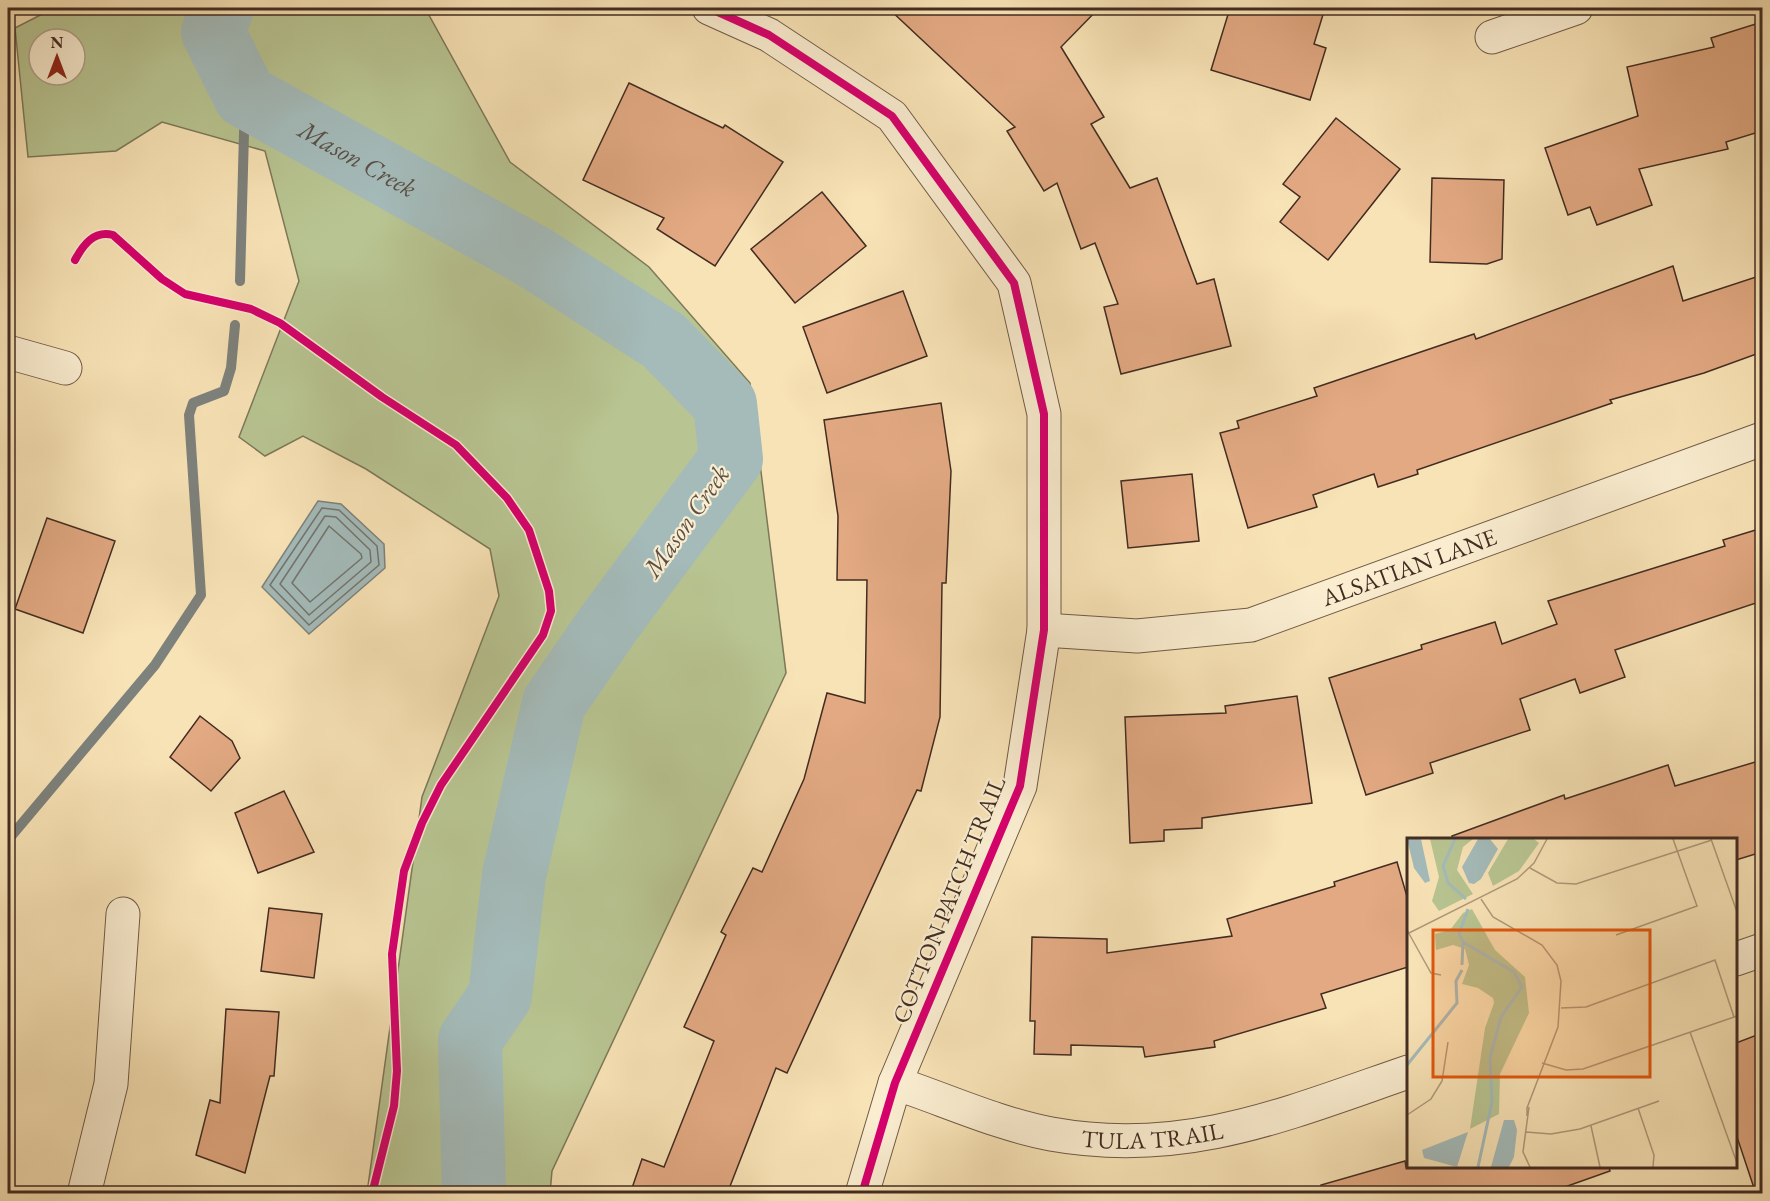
<svg xmlns="http://www.w3.org/2000/svg" width="1770" height="1201" font-family="'EB Garamond',serif">
	<style>
		.green { fill: #b8c592; stroke: #7d785a; stroke-width: 1.5; fill-rule: evenodd }
		.water { fill: #a4bbba; stroke: #7d827d; stroke-width: 1.5 }
		.lines { fill: none; stroke-linecap: round; stroke-linejoin: round }
		.shore { stroke: #73746e; stroke-width: 1.5 }
		.stream { stroke: #7d827d; stroke-width: 10 }
		.river { stroke: #a4bbba; stroke-width: 64 }
		.building { fill: #e2a982; stroke: #422c22; stroke-width: 1.5 }
		.minor-casing { stroke: #705a47; stroke-width: 35 }
		.minor { stroke: #faedd0; stroke-width: 33 }
		.cycleway-casing { stroke: #faedd0; stroke-width: 11 }
		.cycleway { stroke: #d6006c; stroke-width: 8 }
		.labels { text-anchor: middle; stroke-width: 4.5; stroke-linejoin: round; paint-order: stroke }
		.street-label { font-size: 24px; fill: #422c22; stroke: #faedd0 }
		.water-label { font-size: 26px; font-style: italic; fill: #5a5048; stroke: #faedd0 }
		.inset-river { fill: none; stroke: #a4bbba; stroke-width: 3 }
		.inset-road { fill: none; stroke: #af9a7b; stroke-width: 1.5 }
		.view { fill: #e0570d; fill-opacity: 0.15; stroke: #e0570d; stroke-width: 3 }
		.inset-edge { fill: none; stroke: #422c22; stroke-width: 3 }
	</style>
	<rect width="100%" height="100%" fill="#f8e3b6"/>
	<filter id="stains"><feTurbulence type="fractalNoise" baseFrequency=".00333" numOctaves="4"/><feColorMatrix values="0 0 0 0 .2 0 0 0 0 .09 0 0 0 0 .02 0 0 0 .5 -.17"/></filter>
	<radialGradient id="worn" r=".72"><stop offset=".6" stop-color="#630" stop-opacity="0"/><stop offset="1" stop-color="#630" stop-opacity=".3"/></radialGradient>
	<!-- green -->
	<path class="green" d="M54 8H425L510 162 649 267 750 383 786 673 552 1171 550 1193H367L422 797 499 596 490 549 366 469 303 436 265 456 239 437 299 281 265 151 162 122 116 151 28 157 15 28ZM39 39H75V75H39Z"/>
	<!-- water -->
	<polygon class="water" points="318,501 341,504 384,544 385,568 309,634 262,587"/>
	<g class="lines">
		<!-- shore -->
		<g class="shore">
			<polygon points="322,508 339,510 377,546 379,565 309,625 270,585"/>
			<polygon points="325,516 336,517 370,550 371,562 309,615 280,584"/>
			<polygon points="329,526 361,554 362,558 310,602 292,583"/>
		</g>
		<!-- stream -->
		<g class="stream">
			<polyline points="240,281 245,96"/>
			<polyline points="8,840 155,665 201,595 189,415 193,403 224,391 231,368 235,325"/>
		</g>
		<!-- river -->
		<path class="river" id="s1" d="M222 8 213 32 245 96 534 257 664 341 725 404 731 459 609 623 554 703 514 875 500 996 470 1040 474 1194"/>
	</g>
	<!-- building -->
	<g class="building">
		<polygon points="888,8 1099,8 1061,47 1104,117 1091,124 1130,188 1157,178 1197,284 1214,279 1231,346 1121,374 1104,307 1118,304 1095,243 1081,249 1057,183 1044,191 1007,131 1015,127"/>
		<polygon points="1230,8 1325,8 1314,44 1326,48 1310,100 1211,70"/>
		<polygon points="1762,22 1762,131 1726,142 1728,149 1639,169 1652,205 1597,225 1590,207 1568,215 1545,148 1638,116 1627,67 1714,47 1711,38"/>
		<polygon points="629,83 723,128 725,125 783,162 715,266 657,229 664,218 583,180"/>
		<polygon points="1336,118 1400,169 1328,260 1280,222 1300,197 1283,184"/>
		<polygon points="1432,178 1504,180 1502,259 1487,264 1430,262"/>
		<polygon points="822,192 866,246 795,303 751,249"/>
		<polygon points="1673,266 1683,301 1762,275 1762,352 1704,373 1610,400 1612,403 1417,470 1418,474 1378,487 1374,474 1313,495 1317,507 1248,528 1220,433 1239,428 1237,421 1317,396 1314,388 1474,334 1476,339"/>
		<polygon points="903,291 927,356 827,393 803,327"/>
		<polygon points="941,403 951,471 946,583 942,583 940,717 921,791 917,790 787,1073 776,1068 727,1194 630,1194 642,1159 664,1167 714,1041 684,1027 726,935 721,932 753,868 762,872 804,779 827,693 865,703 867,580 837,580 838,516 824,420"/>
		<polygon points="1192,474 1199,541 1128,548 1121,481"/>
		<polygon points="47,518 115,541 83,633 15,609"/>
		<polygon points="1762,528 1762,601 1615,650 1625,677 1580,693 1575,679 1520,699 1530,730 1430,763 1433,773 1366,795 1329,678 1422,649 1421,645 1495,622 1502,644 1557,624 1548,601 1725,546 1723,540"/>
		<polygon points="1297,696 1312,803 1202,818 1202,828 1164,830 1164,841 1130,843 1125,717 1226,713 1225,706"/>
		<polygon points="200,716 232,741 240,758 211,791 170,757"/>
		<polygon points="1762,760 1762,852 1736,860 1736,840 1453,840 1452,836 1564,795 1565,799 1668,765 1675,786"/>
		<polygon points="284,791 314,852 258,873 235,813"/>
		<polygon points="1397,862 1408,900 1408,967 1321,994 1326,1008 1214,1041 1215,1047 1145,1057 1143,1047 1071,1045 1071,1055 1034,1054 1035,1021 1030,1021 1032,937 1107,939 1107,953 1232,936 1227,919 1335,886 1334,882"/>
		<polygon points="269,908 322,914 314,978 261,971"/>
		<polygon points="226,1009 279,1012 274,1076 270,1076 245,1173 196,1155 210,1100 220,1103"/>
		<polygon points="1762,1033 1762,1194 1756,1194 1736,1134 1736,1043"/>
		<polygon points="1405,1161 1406,1167 1609,1167 1610,1171 1545,1194 1322,1194 1321,1185"/>
	</g>
	<g class="lines">
		<!-- minor casing -->
		<g class="minor-casing">
			<g id="minor">
				<polyline points="709,8 769,35 892,116 1014,283 1044,414 1044,630 1020,786 895,1083 862,1194"/>
				<polyline points="1492,37 1576,8"/>
				<polyline points="8,352 65,368"/>
				<path id="s2" d="M1044 630 1137 636 1251 625 1762 439"/>
				<polyline points="1736,959 1762,950"/>
				<path id="s3" d="M895 1083C946 1100 998 1124 1051 1134 1184 1158 1286 1114 1408 1072"/>
				<polyline points="84,1194 111,1084 123,914"/>
			</g>
		</g>
		<!-- minor -->
		<use href="#minor" class="minor"/>
		<!-- cycleway casing -->
		<g class="cycleway-casing">
			<g id="cycleway">
				<polyline points="709,8 769,35 892,116 1014,283 1044,414 1044,630 1020,786 895,1083 862,1194"/>
				<path d="M75 260C83 245 94 230 113 235L162 279 185 294 251 309 280 323 382 397 456 445 507 498 529 530 549 591 551 611 543 635 441 785 422 823 404 871 392 954 397 1071 394 1106 372 1194"/>
			</g>
		</g>
		<!-- cycleway -->
		<use href="#cycleway" class="cycleway"/>
	</g>
	<g class="labels">
		<!-- street labels -->
		<g class="street-label">
			<text dy="8" stroke="none"><textPath href="#s2" startOffset="376">ALSATIAN LANE</textPath></text>
			<text transform="translate(949 900) rotate(-68)" y="8">COTTON PATCH TRAIL</text>
			<text dy="8" stroke="none"><textPath href="#s3" startOffset="266">TULA TRAIL</textPath></text>
		</g>
		<!-- water labels -->
		<g class="water-label">
			<text dy="9" stroke="none"><textPath href="#s1" startOffset="226">Mason Creek</textPath></text>
			<text transform="translate(686 521) rotate(-55)" y="9">Mason Creek</text>
		</g>
	</g>
	<!-- overview -->
	<g transform="translate(1407 838)">
		<rect width="330" height="330" fill="#f8e3b6"/>
		<path d="M23 1H66L56 9 50 32 66 56 32 73 25 63 32 39ZM101 1H127L132 5 112 33 86 48 81 35ZM65 71 88 112 118 139 122 175 93 236 92 276 63 291 78 190 87 165 86 160 71 150 55 146 62 127 58 111 46 107 29 112 28 96 43 92 56 75Z" fill="#b8c592"/>
		<path d="M0 1H14L23 43 18 45 7 30ZM71 1H83L91 11 74 41 67 46 62 45 55 29ZM97 282H107L110 292 107 319 102 329H84ZM61 294 50 329 17 320 15 312Z" fill="#a4bbba"/>
		<path class="inset-river" d="M48 1 36 28 41 45 59 61M61 71 52 96 56 104 107 134 115 149 94 179 83 220 85 264 71 329M55 127 56 104M0 227 50 165 49 143 55 132"/>
		<path class="inset-road" d="M304 1 330 74M123 30 150 45 169 46 305 2M74 61 86 79 135 107 150 127 154 143 151 189 120 270V278M0 92 24 135 34 137M0 96 110 41 127 25 140 1M209 97 290 68 266 1M154 170 179 169 308 122 327 179M283 194 330 325M135 225 159 232 176 231 330 178M122 269 116 314 123 329M231 270 247 317 246 329M0 277 24 261 35 243 41 204M184 288 193 329M119 294 144 296 173 291 252 263"/>
		<path class="view" d="M26 92H243V239H26Z"/>
		<rect width="330" height="330" class="inset-edge"/>
	</g>
	<!-- margin -->
	<rect width="1770" height="1201" fill="none" stroke="#f8e3b6" stroke-width="30"/>
	<rect x="9" y="9" width="1752" height="1183" fill="none" stroke="#422c22" stroke-width="3"/>
	<rect x="15" y="15" width="1740" height="1171" fill="none" stroke="#422c22" stroke-width="1.5"/>
	<!-- north arrow -->
	<g transform="translate(57 57)"><circle r="28" fill="#faedd0" stroke="#b0a08a" stroke-width="1.5"/>
	<path d="M0-4.5L10 22L0 15L-10 22Z" fill="#8f2418"/>
	<text y="-9" font-size="16" font-weight="bold" text-anchor="middle" fill="#422c22">N</text>
	</g>
	<rect width="100%" height="100%" filter="url(#stains)"/>
	<rect width="100%" height="100%" fill="url(#worn)"/>
</svg>
